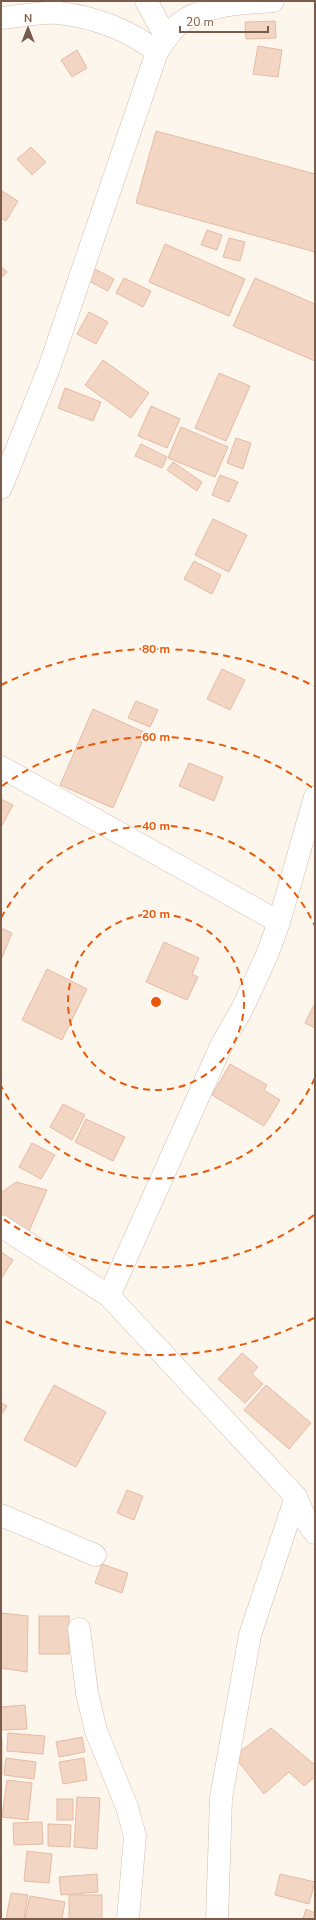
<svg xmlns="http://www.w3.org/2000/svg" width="316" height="1920" font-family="'Nunito Sans',sans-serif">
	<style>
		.building { fill: #f3d5c3; stroke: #e6bba3 }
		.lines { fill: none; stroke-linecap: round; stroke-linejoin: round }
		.street-casing { stroke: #d1beb0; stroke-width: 23 }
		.street { stroke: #fff; stroke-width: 22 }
		.ring { fill: none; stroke: #e8590c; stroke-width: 2; stroke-dasharray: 7 5 }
		.centre { fill: #e8590c; stroke: #fffaf3; stroke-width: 2 }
		.ring-label { font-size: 12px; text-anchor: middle; font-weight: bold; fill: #e8590c; stroke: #fffaf3; stroke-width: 3.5; stroke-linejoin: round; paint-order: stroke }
	</style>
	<rect width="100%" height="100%" fill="#fdf6ec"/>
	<!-- building -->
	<g class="building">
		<polygon points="275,21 276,38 246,39 245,22"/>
		<polygon points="258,46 282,50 278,77 253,74"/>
		<polygon points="77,50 87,68 72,77 61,60"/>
		<polygon points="156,131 315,174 315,252 136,203"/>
		<polygon points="31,147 46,162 32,175 17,159"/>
		<polygon points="2,191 18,201 6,221 1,218"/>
		<polygon points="207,230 222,235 217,250 201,245"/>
		<polygon points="229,238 245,242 240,261 223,257"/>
		<polygon points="165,244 245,279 229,316 149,282"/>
		<polygon points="1,266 7,272 1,278"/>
		<polygon points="95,269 114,279 108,291 89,281"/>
		<polygon points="124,278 151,291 143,307 116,293"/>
		<polygon points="255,278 315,304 315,361 233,326"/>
		<polygon points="89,312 108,322 96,344 77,334"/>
		<polygon points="103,360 149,393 131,418 85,385"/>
		<polygon points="219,373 250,386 226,441 195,428"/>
		<polygon points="65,388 101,402 93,421 58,408"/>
		<polygon points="151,406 180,419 167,448 138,436"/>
		<polygon points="181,427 228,447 215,477 168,458"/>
		<polygon points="236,438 251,443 243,469 227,463"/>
		<polygon points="141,444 167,457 162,468 135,456"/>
		<polygon points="173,462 202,482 197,491 167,470"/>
		<polygon points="220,475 238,482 229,502 212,495"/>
		<polygon points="213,519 247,535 229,572 195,555"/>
		<polygon points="194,561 221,575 212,594 184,579"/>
		<polygon points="222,669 245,680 230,710 207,699"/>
		<polygon points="136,701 158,710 150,727 128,718"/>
		<polygon points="93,709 146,733 113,808 60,785"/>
		<polygon points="189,763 223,777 214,801 179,786"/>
		<polygon points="1,799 13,805 1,827"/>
		<polygon points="1,928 12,933 1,960"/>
		<polygon points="164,942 199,958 192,974 198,977 187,1000 146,982"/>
		<polygon points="47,969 87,989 62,1040 22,1020"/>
		<polygon points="315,1003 315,1028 305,1023"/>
		<polygon points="230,1064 267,1085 264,1090 280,1100 264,1126 212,1095"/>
		<polygon points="63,1104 85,1115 72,1140 50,1127"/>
		<polygon points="86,1119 125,1137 113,1161 75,1142"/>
		<polygon points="32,1143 55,1155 41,1179 19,1167"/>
		<polygon points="16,1182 47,1190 29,1231 1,1218 1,1193"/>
		<polygon points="1,1252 13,1260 1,1279"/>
		<polygon points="242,1353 258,1367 252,1374 263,1384 245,1403 218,1379"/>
		<polygon points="54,1385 106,1412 76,1467 24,1440"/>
		<polygon points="266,1385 311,1423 289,1449 244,1410"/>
		<polygon points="1,1403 7,1406 1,1415"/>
		<polygon points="127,1490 143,1496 134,1520 117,1513"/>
		<polygon points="102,1564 128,1573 122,1593 95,1583"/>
		<polygon points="1,1613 28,1616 27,1672 1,1668"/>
		<rect x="39" y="1616" width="30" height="38"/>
		<polygon points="25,1705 27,1729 1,1730 1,1707"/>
		<polygon points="271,1728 315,1765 315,1777 304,1786 289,1772 264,1794 234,1756"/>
		<polygon points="8,1733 45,1736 43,1754 7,1751"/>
		<polygon points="82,1737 85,1752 59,1757 56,1742"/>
		<rect x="1" y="1741" width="1" height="32"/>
		<polygon points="6,1758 36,1762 34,1779 4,1775"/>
		<polygon points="84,1758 87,1780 63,1784 59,1762"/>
		<polygon points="7,1780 32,1783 28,1820 2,1817"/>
		<polygon points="77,1797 100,1798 97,1849 74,1847"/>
		<rect x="57" y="1799" width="16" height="21"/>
		<polygon points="42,1822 43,1844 14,1845 13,1823"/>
		<polygon points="48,1824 71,1825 70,1847 48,1846"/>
		<polygon points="27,1851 52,1854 49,1883 24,1881"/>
		<polygon points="97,1874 98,1892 61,1895 59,1877"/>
		<polygon points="280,1874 315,1882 309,1904 275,1895"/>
		<polygon points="11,1893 28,1895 24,1919 6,1919"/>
		<rect x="69" y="1895" width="33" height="24"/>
		<polygon points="30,1896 65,1902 62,1919 25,1919"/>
		<polygon points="306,1909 315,1913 315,1919 303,1919"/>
	</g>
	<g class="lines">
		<!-- street casing -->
		<g class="street-casing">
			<g id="street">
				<polyline points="146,1 166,37"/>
				<path d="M1 18C17 17 43 11 59 13 94 17 130 30 157 52"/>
				<path d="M1 488 49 368 157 52C165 40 175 24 188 18 214 4 244 3 273 1"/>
				<polyline points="1,767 279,922"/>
				<polyline points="1,1226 109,1296 296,1497 307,1522 315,1533"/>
				<polyline points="109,1296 221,1046 242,1009 267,955 279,922 315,797"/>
				<polyline points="1,1515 95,1555"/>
				<polyline points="79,1629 87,1693 96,1731 127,1807 135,1836 128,1919"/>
				<polyline points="217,1919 221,1798 250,1635 296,1497"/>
			</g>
		</g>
		<!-- street -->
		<use href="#street" class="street"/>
	</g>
	<!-- distance rings -->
	<g class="ring">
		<circle cx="156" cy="1002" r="88"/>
		<path d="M315 1078A176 176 0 0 1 1 1086M1 918A176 176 0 0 1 315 926"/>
		<path d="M314 1215A265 265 0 0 1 2 1218M2 786A265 265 0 0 1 314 789"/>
		<path d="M314 1318A353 353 0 0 1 1 1319M1 685A353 353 0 0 1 314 686"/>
	</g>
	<circle cx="156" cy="1002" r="6" class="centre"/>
	<g class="ring-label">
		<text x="156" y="653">80 m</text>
		<text x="156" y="741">60 m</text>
		<text x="156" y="830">40 m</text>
		<text x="156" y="918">20 m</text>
	</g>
	<!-- border -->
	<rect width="316" height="1920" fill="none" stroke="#7a5c4d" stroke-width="4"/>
	<!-- north arrow -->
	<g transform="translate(28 28)" stroke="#fffaf3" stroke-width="3" paint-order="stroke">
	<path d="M0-3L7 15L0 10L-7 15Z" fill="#7a5c4d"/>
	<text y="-6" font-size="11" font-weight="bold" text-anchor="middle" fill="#7a5c4d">N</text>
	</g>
	<!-- scale -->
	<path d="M180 26v6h88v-6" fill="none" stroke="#7a5c4d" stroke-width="2"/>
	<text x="186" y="26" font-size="12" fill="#7a5c4d" stroke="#fffaf3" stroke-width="3" paint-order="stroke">20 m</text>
</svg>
